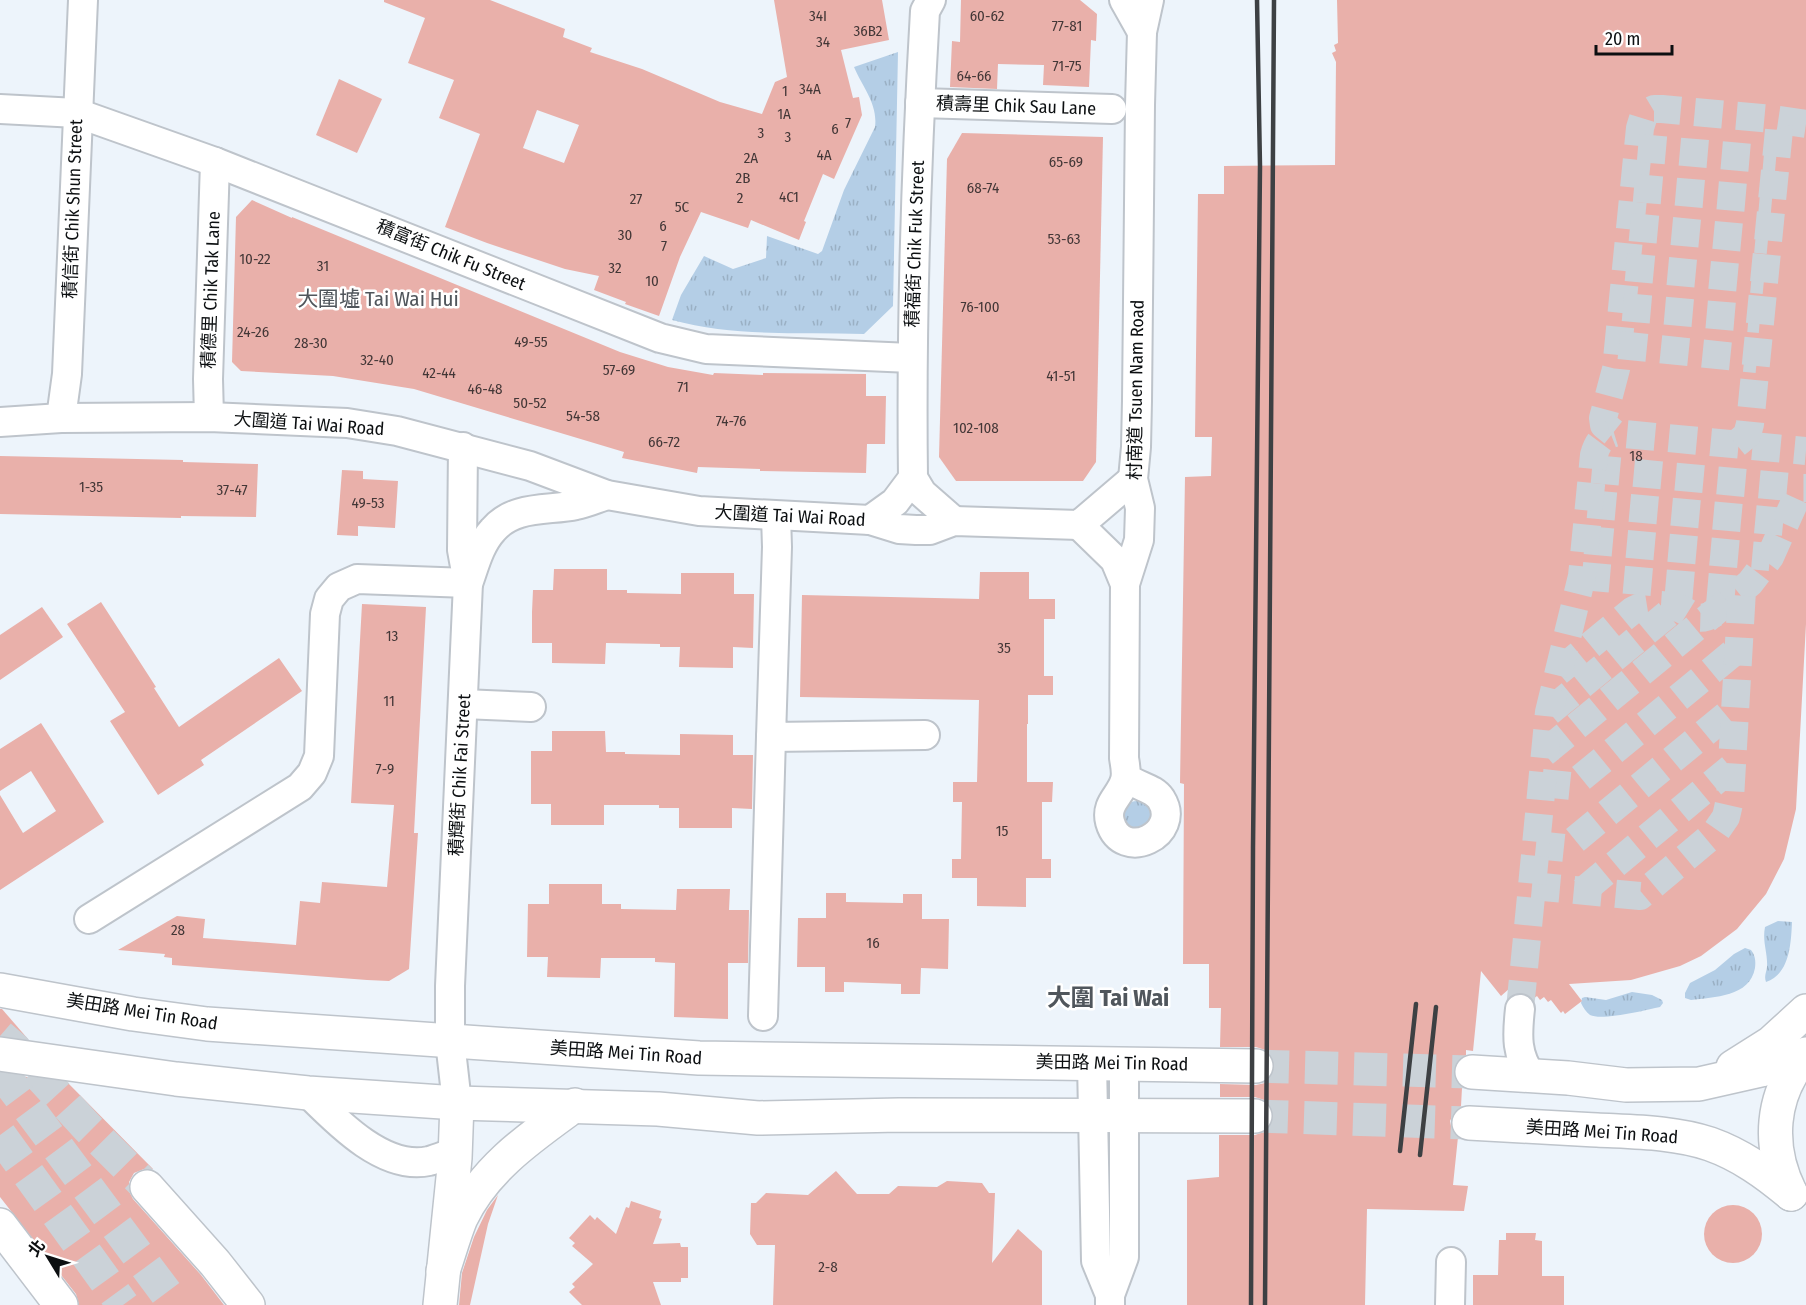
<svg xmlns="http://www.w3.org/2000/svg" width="1806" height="1305" font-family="'Fira Sans Condensed','Noto Sans TC',sans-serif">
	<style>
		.grass { fill: url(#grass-tufts) }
		.building { fill: #e9b0aa; fill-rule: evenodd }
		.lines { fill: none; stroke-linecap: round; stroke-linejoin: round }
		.minor-tunnel { stroke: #cbd2d8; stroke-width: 28; stroke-dasharray: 28 14; stroke-linecap: butt }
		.major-tunnel { stroke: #cbd2d8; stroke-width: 33; stroke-dasharray: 33 16; stroke-linecap: butt }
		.highway-tunnel { stroke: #cbd2d8; stroke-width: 33; stroke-dasharray: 33 16; stroke-linecap: butt }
		.minor-casing { stroke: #bec4cb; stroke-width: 32 }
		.major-casing { stroke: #bec4cb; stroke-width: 36 }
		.highway-casing { stroke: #bec4cb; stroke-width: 36 }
		.minor { stroke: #fff; stroke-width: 28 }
		.major { stroke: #fff; stroke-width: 33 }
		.highway { stroke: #fff; stroke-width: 33 }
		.rail { stroke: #3d4043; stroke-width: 4.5 }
		.labels { text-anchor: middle; stroke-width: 5; stroke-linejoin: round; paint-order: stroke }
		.number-label { font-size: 15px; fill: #433737 }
		.street-label { font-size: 18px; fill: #0c0f11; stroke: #fff }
		.quarter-label { font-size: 21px; fill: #50565c; stroke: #fff }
		.district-label { font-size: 24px; font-weight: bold; fill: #50565c; stroke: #fff }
	</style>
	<defs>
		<pattern id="grass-tufts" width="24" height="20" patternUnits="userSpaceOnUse" patternTransform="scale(1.5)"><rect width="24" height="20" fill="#b4cee6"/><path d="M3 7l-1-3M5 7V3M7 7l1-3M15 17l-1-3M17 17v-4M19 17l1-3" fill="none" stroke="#9ab0c4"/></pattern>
	</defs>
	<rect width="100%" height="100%" fill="#edf4fb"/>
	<!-- grass -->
	<g class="grass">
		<path d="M898 52 893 306 864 334C800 332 734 337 672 320L681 295 704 256 733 269 766 258 767 236 818 254 822 251 844 190 875 127C878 104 863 88 854 67Z"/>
		<circle cx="1137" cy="815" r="14"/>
		<path d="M1778 921 1792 922C1791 943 1790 974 1766 982 1764 976 1766 974 1767 967 1768 953 1762 942 1765 927Z"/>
		<path d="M1745 948 1751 950C1755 955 1756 961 1755 968 1750 997 1714 997 1691 1000L1685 998V993L1690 983 1715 970 1734 954Z"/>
		<path d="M1632 992 1652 995 1662 1000 1663 1003 1660 1007C1646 1010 1602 1021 1590 1015 1586 1012 1583 1007 1581 1003L1582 998 1585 997 1606 1000Z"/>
	</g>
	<!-- building -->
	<g class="building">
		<path d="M384 0H490L565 29 563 37 592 48 590 52 642 69 720 102 762 114 775 82 787 77 774 0H882L889 40 841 50 853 98 859 97 862 115 834 179 823 174 804 221 806 222 799 240 751 220 748 228 701 212 680 257 659 316 625 304 626 302 594 290 599 276 565 269 487 243 445 227 480 134 439 118 454 80 408 63 425 18 384 2ZM537 110 579 125 564 163 523 148Z"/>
		<polygon points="961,0 1080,0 1097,14 1096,41 1091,40 1089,87 1043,85 1044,65 998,64 997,89 950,87 952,41 960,42"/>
		<polygon points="1337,0 1806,0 1806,624 1796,809 1784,859 1766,894 1737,929 1701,956 1680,966 1631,980 1569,984 1582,1001 1565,1014 1563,1011 1561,1013 1551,1000 1548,1002 1544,997 1540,1000 1537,996 1533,999 1529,995 1521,993 1517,988 1512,991 1510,988 1501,996 1481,971 1473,1051 1466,1050 1466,1055 1457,1061 1453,1070 1455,1080 1462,1088 1461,1106 1454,1112 1450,1121 1452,1131 1458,1137 1453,1185 1468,1186 1464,1211 1367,1209 1365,1305 1187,1305 1187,1180 1219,1177 1219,1135 1255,1135 1264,1132 1271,1126 1274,1117 1271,1107 1264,1100 1255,1097 1220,1097 1220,1084 1256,1085 1265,1083 1272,1076 1275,1066 1272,1056 1265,1050 1256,1047 1220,1047 1221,1008 1209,1008 1209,964 1183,964 1184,784 1180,783 1185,477 1211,476 1212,437 1195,437 1198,194 1224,194 1224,166 1335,165 1336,62 1332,53 1336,51 1334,45 1338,43"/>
		<polygon points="339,79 382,99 357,153 316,135"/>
		<polygon points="962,133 1103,137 1096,462 1083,481 956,481 939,457 947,159"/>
		<polygon points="252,200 292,218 292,217 620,352 668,367 713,375 714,373 763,375 763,373 866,374 866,396 886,396 885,444 867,444 866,473 760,471 760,469 698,467 697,473 622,458 624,452 414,389 333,376 241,371 232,362 236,217"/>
		<polygon points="0,456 183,460 183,462 258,464 256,517 181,516 181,518 0,514"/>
		<polygon points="342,470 363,471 363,479 398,481 395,528 358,526 358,536 337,535"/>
		<polygon points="554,569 607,569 607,590 627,590 627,593 681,594 681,573 734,573 734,594 754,594 753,648 733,647 733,668 679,667 680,647 660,647 660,644 606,643 605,664 552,663 552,643 532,643 532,612 533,590 553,590"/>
		<polygon points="980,572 1029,572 1029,599 1055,599 1055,619 1044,619 1044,676 1053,676 1053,695 1028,695 1028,724 1027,724 1027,782 1053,782 1052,802 1042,802 1042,859 1051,859 1051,878 1026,878 1026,907 977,906 977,878 952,878 952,859 961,859 962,802 953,802 953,782 977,782 979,700 800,697 802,595 979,599"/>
		<polygon points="101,602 156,687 154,688 179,727 279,658 302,691 201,760 204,765 158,795 110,721 125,712 67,624"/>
		<polygon points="362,604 426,607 414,833 418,833 409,969 389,981 367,980 172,965 172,958 164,957 165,954 118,950 177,916 205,919 203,938 296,945 300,901 320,903 322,882 387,887 394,805 351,803"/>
		<polygon points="42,607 63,637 0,680 0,635"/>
		<polygon points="41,723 104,822 0,890 0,795 23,833 56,811 31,771 0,791 0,749"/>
		<polygon points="552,731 605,731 606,752 625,752 625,754 680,755 680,734 733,735 733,755 753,755 752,809 732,808 732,828 679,828 679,808 659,808 659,805 604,805 604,825 551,825 551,804 531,804 531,751 552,751"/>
		<polygon points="549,884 602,884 602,904 621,904 621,909 676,910 677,889 730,889 729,910 749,910 748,963 728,963 728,1019 674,1017 675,963 655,962 655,958 601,958 600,978 547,977 548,957 527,957 528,904 549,904"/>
		<polygon points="826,893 846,893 846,902 903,903 903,894 922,894 922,919 949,919 948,969 921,968 920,994 901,994 901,984 844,982 844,992 825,992 825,967 797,967 798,918 826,918"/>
		<polygon points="0,1009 2,1009 28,1039 0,1036"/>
		<polygon points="0,1073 68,1083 153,1169 144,1169 134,1173 129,1182 129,1191 133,1199 201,1275 224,1305 79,1305 76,1294 0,1197"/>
		<polygon points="836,1171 857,1194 889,1194 898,1186 937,1187 947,1181 982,1183 989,1193 995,1193 992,1263 1018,1229 1042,1251 1042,1305 773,1305 775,1245 757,1245 750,1234 751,1203 756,1203 766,1193 808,1195"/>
		<polygon points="498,1195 488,1224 470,1305 459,1305 462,1273 474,1237 487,1210"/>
		<polygon points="631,1201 661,1211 659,1218 662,1219 653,1244 680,1243 681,1247 688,1247 688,1278 681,1278 681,1282 653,1282 661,1305 582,1305 569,1292 575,1287 572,1284 593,1264 572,1246 575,1243 569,1238 590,1215 595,1220 597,1217 616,1234 626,1207 629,1208"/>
		<circle cx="1733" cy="1234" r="29"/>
		<polygon points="1506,1233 1536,1233 1535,1240 1542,1241 1542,1276 1564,1276 1564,1305 1473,1305 1473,1275 1498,1275 1499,1240 1506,1240"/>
	</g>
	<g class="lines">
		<!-- minor-tunnel -->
		<g class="minor-tunnel">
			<polyline points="1806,124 1772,119 1662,109 1654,109 1644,115 1640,128 1616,369 1603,418 1604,425 1614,433 1806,451"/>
			<polyline points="1638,148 1776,160"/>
			<polyline points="1634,188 1772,200"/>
			<polyline points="1630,227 1768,240"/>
			<polyline points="1626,267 1764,280"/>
			<polyline points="1623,307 1760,319"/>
			<polyline points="1619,345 1757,359"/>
			<polyline points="1736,444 1747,435 1750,424 1779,130 1776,122 1772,119"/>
			<polyline points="1592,469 1801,488"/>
			<polyline points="1588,504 1785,522"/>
			<polyline points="1585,540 1770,557"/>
			<polyline points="1582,576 1742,590"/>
			<path d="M1558 672 1632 611C1644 603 1661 604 1675 607 1692 611 1694 625 1715 613"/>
			<polyline points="1549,712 1676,607"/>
			<polyline points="1544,753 1750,583 1770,557 1801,488 1806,488"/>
			<polyline points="1542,783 1571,786 1739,648"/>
			<polyline points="1536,845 1565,848 1735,708"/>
			<polyline points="1532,886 1640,896 1715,833 1726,817 1730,799 1742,590"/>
			<polyline points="1583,891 1731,768"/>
			<path d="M1520 1009 1549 712 1582 576 1594 455C1597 444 1601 437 1614 433"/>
		</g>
		<!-- major-tunnel -->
		<g class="major-tunnel">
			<polyline points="1256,1066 1472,1072"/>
			<polyline points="1255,1116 1469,1123"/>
			<polyline points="0,1135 123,1305"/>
		</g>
		<!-- highway-tunnel -->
		<g class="highway-tunnel">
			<polyline points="0,1036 15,1049 88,1128 147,1187"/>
			<polyline points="0,1070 175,1305"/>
		</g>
		<!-- minor casing -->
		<g class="minor-casing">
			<g id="minor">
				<path d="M931 0 925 11C916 166 911 322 913 478L922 493 954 521"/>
				<polyline points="1124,0 1142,32"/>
				<polyline points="920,103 1112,109"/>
				<polyline points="0,109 77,113 215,162 660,338 706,349 911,358"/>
				<polyline points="209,417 208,379 215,162"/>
				<polyline points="61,418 67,374 83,0"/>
				<polyline points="0,422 61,418 209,417 347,423 397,431 530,466 607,495 699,511 870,520 899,529 916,530 930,530 954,521 1079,525 1133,479"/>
				<polyline points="776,516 777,547 771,737 925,735"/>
				<polyline points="870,520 895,502 913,478"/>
				<polyline points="1079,525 1115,560 1125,584"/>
				<path d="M469 581C475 564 480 544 493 530 514 505 548 511 576 505 587 503 597 498 607 495"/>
				<polyline points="463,704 531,707"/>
				<path d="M1126 777C1137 787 1153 787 1161 799 1183 834 1122 864 1110 822 1105 803 1121 796 1125 780 1127 773 1125 765 1124 758L1125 584 1139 540 1140 508 1133 479 1136 447 1137 401 1140 105 1142 32 1149 0"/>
				<polyline points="89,919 300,787 312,773 319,756 325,614 329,599 339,587 357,579 468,583"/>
				<path d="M1520 1009C1517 1036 1516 1055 1532 1077"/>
				<polyline points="763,1016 771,737"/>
				<polyline points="1092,1063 1096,1261 1110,1295 1110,1305"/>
				<path d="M308 1093C337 1122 384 1171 429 1161 437 1159 446 1155 455 1152"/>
				<polyline points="457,1103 450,1041 450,986 468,583 462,550 463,447"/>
				<polyline points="1110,1295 1124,1257 1124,1063"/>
				<polyline points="1450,1305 1451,1262"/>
			</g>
		</g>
		<!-- major casing -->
		<g class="major-casing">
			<g id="major">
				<polyline points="0,990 133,1014 207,1024 699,1058 1256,1066"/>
				<polyline points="0,1054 176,1079 308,1093 457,1103 658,1109 758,1118 899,1115 1255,1116"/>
				<polyline points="1733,1067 1771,1043 1806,1011"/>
				<polyline points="1472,1072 1568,1078 1626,1085 1699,1084 1761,1070 1804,1056"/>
				<path d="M1469 1123C1511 1125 1554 1128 1597 1130 1634 1132 1674 1132 1710 1144 1741 1155 1766 1173 1791 1194"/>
				<path d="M1791 1194C1767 1147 1770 1094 1806 1054"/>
			</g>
		</g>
		<!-- highway casing -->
		<g class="highway-casing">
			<g id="highway">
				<polyline points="147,1187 215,1263 248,1305"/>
				<polyline points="0,1225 61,1305"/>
				<path d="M443 1271C449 1254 454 1235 461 1218 485 1168 531 1137 575 1105"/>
				<polyline points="440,1305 455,1158 457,1103"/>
			</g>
		</g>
		<!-- minor -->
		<use href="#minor" class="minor"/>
		<!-- major -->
		<use href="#major" class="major"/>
		<!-- highway -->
		<use href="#highway" class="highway"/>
		<!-- rail -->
		<g class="rail">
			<polyline points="1400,1151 1416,1004"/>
			<polyline points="1420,1155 1436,1007"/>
			<polyline points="1251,1305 1253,848 1260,166 1257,0"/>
			<polyline points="1265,1305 1274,0"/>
		</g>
	</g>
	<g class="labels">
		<!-- number labels -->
		<g class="number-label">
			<text x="818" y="21">34I</text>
			<text x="987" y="21">60-62</text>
			<text x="1067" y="31">77-81</text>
			<text x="868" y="36">36B2</text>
			<text x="823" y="47">34</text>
			<text x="1067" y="71">71-75</text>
			<text x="974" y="81">64-66</text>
			<text x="810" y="94">34A</text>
			<text x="785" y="96">1</text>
			<text x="784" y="119">1A</text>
			<text x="848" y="128">7</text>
			<text x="835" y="134">6</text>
			<text x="761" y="138">3</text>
			<text x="788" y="142">3</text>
			<text x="824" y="160">4A</text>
			<text x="751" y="163">2A</text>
			<text x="1066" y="167">65-69</text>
			<text x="743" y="183">2B</text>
			<text x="983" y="193">68-74</text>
			<text x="789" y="202">4C1</text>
			<text x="740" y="203">2</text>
			<text x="636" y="204">27</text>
			<text x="682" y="212">5C</text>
			<text x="663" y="231">6</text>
			<text x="625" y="240">30</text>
			<text x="1064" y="244">53-63</text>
			<text x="664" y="251">7</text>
			<text x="255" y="264">10-22</text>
			<text x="323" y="271">31</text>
			<text x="615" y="273">32</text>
			<text x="652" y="286">10</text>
			<text x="980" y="312">76-100</text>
			<text x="253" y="337">24-26</text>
			<text x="531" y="347">49-55</text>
			<text x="311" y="348">28-30</text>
			<text x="377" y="365">32-40</text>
			<text x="619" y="375">57-69</text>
			<text x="439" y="378">42-44</text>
			<text x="1061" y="381">41-51</text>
			<text x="683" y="392">71</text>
			<text x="485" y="394">46-48</text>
			<text x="530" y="408">50-52</text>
			<text x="583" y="421">54-58</text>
			<text x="731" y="426">74-76</text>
			<text x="976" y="433">102-108</text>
			<text x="664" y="447">66-72</text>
			<text x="1636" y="461">18</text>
			<text x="91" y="492">1-35</text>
			<text x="232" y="495">37-47</text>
			<text x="368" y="508">49-53</text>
			<text x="392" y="641">13</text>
			<text x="1004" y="653">35</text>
			<text x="389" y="706">11</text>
			<text x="385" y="774">7-9</text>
			<text x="1002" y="836">15</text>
			<text x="178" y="935">28</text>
			<text x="873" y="948">16</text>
			<text x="828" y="1272">2-8</text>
		</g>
		<!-- street labels -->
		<g class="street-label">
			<text transform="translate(1016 106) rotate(2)" y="6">積壽里 Chik Sau Lane</text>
			<text transform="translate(73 209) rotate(-88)" y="6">積信街 Chik Shun Street</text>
			<text transform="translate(915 244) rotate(-88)" y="6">積福街 Chik Fuk Street</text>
			<text transform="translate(451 255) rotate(22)" y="6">積富街 Chik Fu Street</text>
			<text transform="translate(211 290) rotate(-88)" y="6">積德里 Chik Tak Lane</text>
			<text transform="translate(1136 390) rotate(-89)" y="6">村南道 Tsuen Nam Road</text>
			<text transform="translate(309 424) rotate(4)" y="6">大圍道 Tai Wai Road</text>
			<text transform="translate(790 516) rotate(3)" y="6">大圍道 Tai Wai Road</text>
			<text transform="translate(460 775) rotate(-87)" y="6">積輝街 Chik Fai Street</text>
			<text transform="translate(142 1012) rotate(9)" y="6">美田路 Mei Tin Road</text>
			<text transform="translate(626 1053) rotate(4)" y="6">美田路 Mei Tin Road</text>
			<text transform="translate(1112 1063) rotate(1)" y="6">美田路 Mei Tin Road</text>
			<text transform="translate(1602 1132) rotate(4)" y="6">美田路 Mei Tin Road</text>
		</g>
		<!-- quarter labels -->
		<g class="quarter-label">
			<text x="378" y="306">大圍墟 Tai Wai Hui</text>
		</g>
		<!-- district labels -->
		<g class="district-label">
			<text x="1108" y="1006">大圍 Tai Wai</text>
		</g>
	</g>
	<!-- north arrow -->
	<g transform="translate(48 1257) rotate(308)" stroke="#ffffff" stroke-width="4.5" paint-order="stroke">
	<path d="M0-4.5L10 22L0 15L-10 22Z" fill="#0c0f11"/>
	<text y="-9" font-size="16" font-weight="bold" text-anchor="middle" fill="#0c0f11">北</text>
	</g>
	<!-- scale -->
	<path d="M1596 45v9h76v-9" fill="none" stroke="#0c0f11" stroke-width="3"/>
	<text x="1605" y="45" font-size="18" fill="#0c0f11" stroke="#ffffff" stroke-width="4.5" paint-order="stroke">20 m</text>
</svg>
